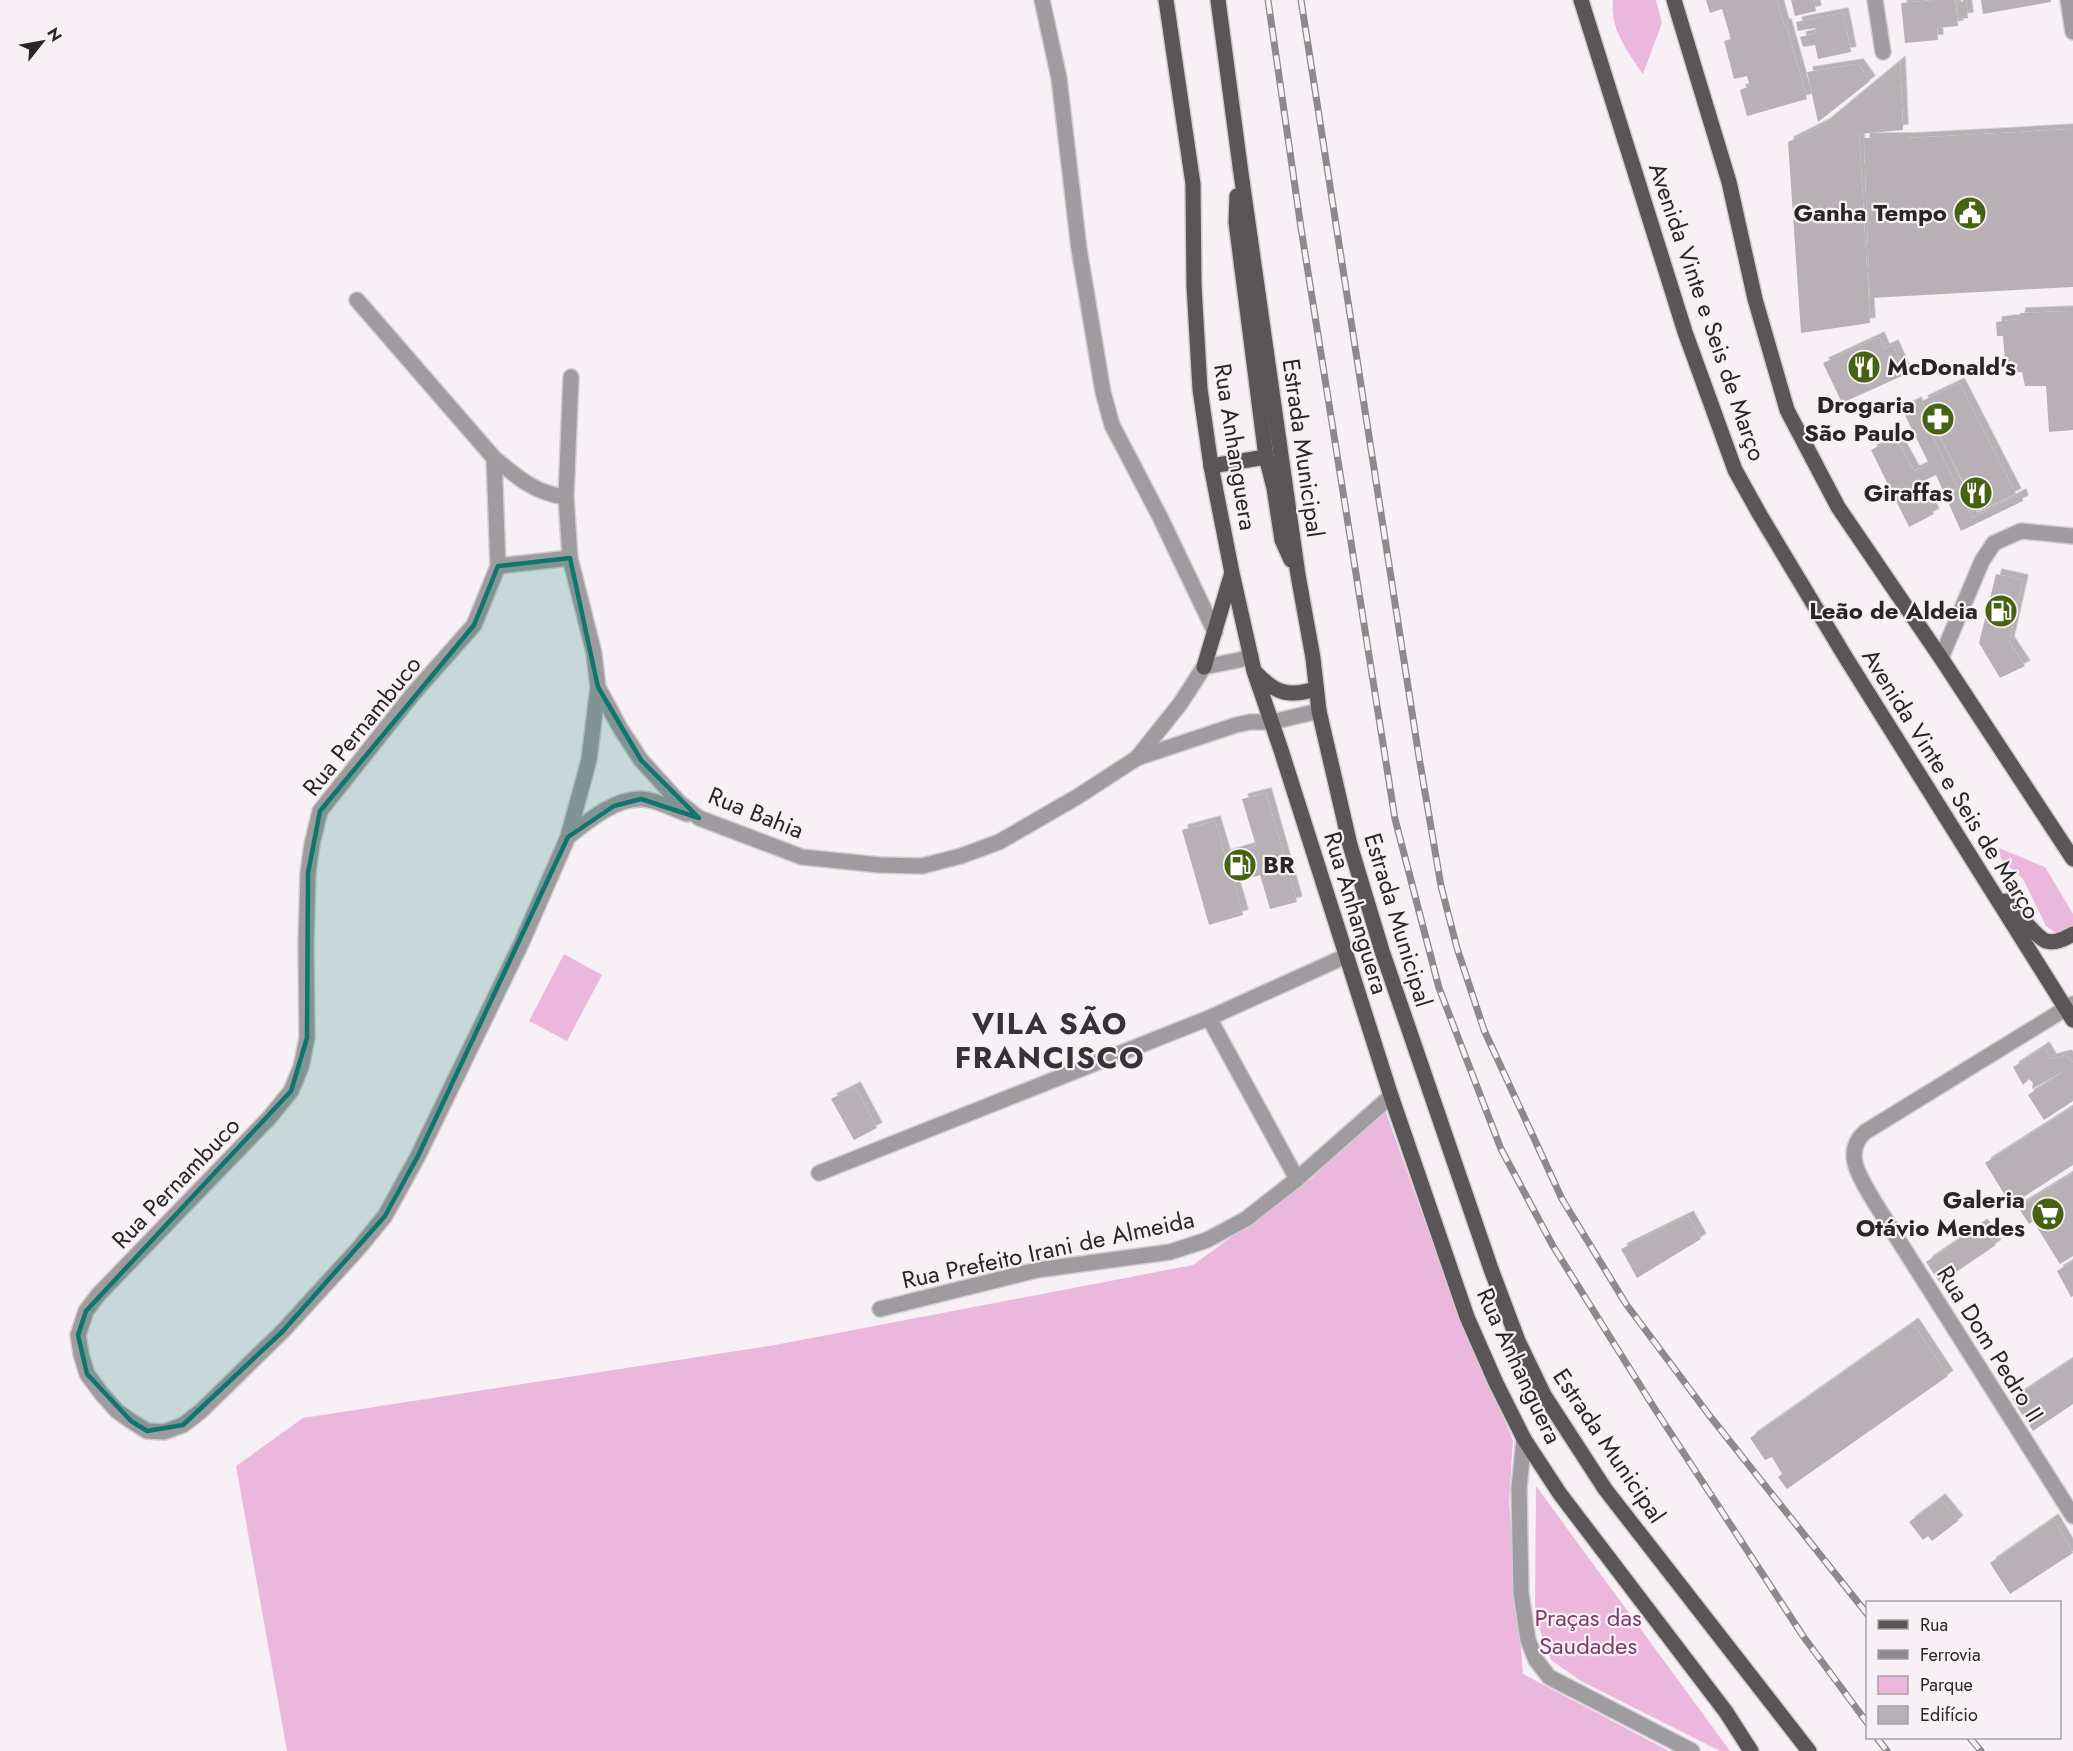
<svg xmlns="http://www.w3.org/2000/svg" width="2073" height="1751" font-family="Jost,sans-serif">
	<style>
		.green { fill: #ecb7dc }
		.building { fill: #b7b1b5; filter: url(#shadow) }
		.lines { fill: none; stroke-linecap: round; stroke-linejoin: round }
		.minor-casing { stroke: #d2ccd0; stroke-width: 18 }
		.primary-casing { stroke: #d2ccd0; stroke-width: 18 }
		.minor { stroke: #9e9c9e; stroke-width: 15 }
		.primary { stroke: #5a5658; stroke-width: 15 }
		.rail-casing { stroke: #8d898c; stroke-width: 7 }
		.rail { stroke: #f7f1f5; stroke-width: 4.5; stroke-dasharray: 14; stroke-linecap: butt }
		.marked { fill: #0f766e; fill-opacity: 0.2; stroke: #0f766e; stroke-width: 4.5; stroke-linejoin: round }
		.labels { text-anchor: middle; stroke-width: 4.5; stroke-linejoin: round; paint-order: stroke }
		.poi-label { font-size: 24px; font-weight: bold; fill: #282627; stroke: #f7f1f5; text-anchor: end }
		.street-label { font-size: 24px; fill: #282627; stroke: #f7f1f5 }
		.park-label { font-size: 24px; fill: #7d3a6d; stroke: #f7f1f5 }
		.district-label { font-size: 30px; font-weight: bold; letter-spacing: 1.5px; fill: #363235; stroke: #f7f1f5 }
	</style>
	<defs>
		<filter id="shadow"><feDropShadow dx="5.5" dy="-5.5" stdDeviation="0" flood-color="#0004"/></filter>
	</defs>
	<rect width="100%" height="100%" fill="#f7f1f5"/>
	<!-- green -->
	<g class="green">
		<path d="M1613 0H1656L1662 23 1643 74C1627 51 1610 29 1613 0Z"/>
		<polygon points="1999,848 2045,867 2073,914 2073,926 2061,936 2046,926 2023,879 2001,859"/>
		<polygon points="564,954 602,975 567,1041 529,1021"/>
		<polygon points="1385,1110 1452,1297 1513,1440 1509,1501 1523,1674 1669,1751 287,1751 236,1466 303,1418 775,1345 1193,1265 1310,1180"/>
		<polygon points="1536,1486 1730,1751 1720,1751 1581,1681 1551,1660 1535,1617"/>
	</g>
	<!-- building -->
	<g class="building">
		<polygon points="1706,0 1777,0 1784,25 1786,24 1807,99 1747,116 1740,90 1750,86 1747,76 1734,79 1724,41 1731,39 1722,9 1710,13"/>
		<polygon points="1791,0 1814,0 1816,11 1795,16"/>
		<polygon points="1934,0 1955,0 1958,26 1937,28 1938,40 1905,43 1901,3"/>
		<polygon points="1981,0 2051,0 2051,2 1983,14"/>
		<polygon points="1966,1 1968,18 1959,19 1957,2"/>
		<polygon points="1843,13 1851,52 1818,59 1815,45 1803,47 1800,37 1816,33 1815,28 1798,31 1796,22"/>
		<polygon points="1900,61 1903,130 1859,134 1870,323 1801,333 1788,142 1824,124"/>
		<polygon points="1858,64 1870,81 1818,122 1807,72"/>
		<polygon points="2073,129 2073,287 1870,298 1864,138 1908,138"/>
		<polygon points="2073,311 2073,430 2049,432 2046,386 2025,386 2022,372 2013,373 2013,361 2005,362 2003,336 1997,336 1996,322 2019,319 2020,313"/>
		<polygon points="1879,337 1884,349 1893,345 1904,370 1900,372 1902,376 1842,403 1823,363"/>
		<polygon points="1959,383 2016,494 1978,512 1922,401"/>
		<polygon points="1916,402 1972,518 2021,494 2023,501 1961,531 1936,475 1919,483 1934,514 1909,527 1871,450 1895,437 1914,471 1929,464 1902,409"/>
		<polygon points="1996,574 2023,580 2009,642 2025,666 2000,678 1979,643"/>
		<polygon points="1266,793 1297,902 1270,909 1260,875 1234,883 1243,915 1209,925 1182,830 1215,821 1225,855 1256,846 1242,799"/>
		<polygon points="2044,1047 2051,1059 2066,1055 2073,1062 2073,1101 2044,1120 2028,1095 2069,1068 2032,1089 2033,1083 2029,1079 2023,1085 2013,1067"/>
		<polygon points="855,1087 877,1128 854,1140 831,1099"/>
		<polygon points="2073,1107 2073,1165 2011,1205 1985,1163"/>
		<polygon points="2073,1173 2073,1256 2060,1264 2033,1221 2029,1224 2018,1207"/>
		<polygon points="1688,1216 1701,1239 1637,1278 1621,1249"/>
		<polygon points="1982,1224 1996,1245 1940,1283 1926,1262"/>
		<polygon points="2073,1261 2073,1296 2071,1297 2057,1271"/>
		<polygon points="1913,1323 1948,1376 1787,1489 1778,1477 1782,1474 1772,1457 1765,1460 1750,1438"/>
		<polygon points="2073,1359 2073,1404 2033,1431 2012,1399"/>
		<polygon points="1940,1499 1958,1521 1932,1541 1928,1536 1923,1540 1909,1522"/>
		<polygon points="2053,1519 2073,1553 2010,1594 1990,1563"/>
	</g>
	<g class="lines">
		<!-- minor casing -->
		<g class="minor-casing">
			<g id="minor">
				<polyline points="1042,0 1059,78 1079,249 1103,392 1112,425 1160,517 1215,632"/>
				<polyline points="1875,0 1883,52"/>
				<polyline points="2068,0 2073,32"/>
				<polyline points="357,300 494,458 498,566 474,625 413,694 320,811 312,844 308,873 306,943 307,1038 301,1067 291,1091 269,1118 98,1295 86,1311 78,1335 81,1354 87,1374 101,1393 117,1411 131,1421 147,1431 164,1432 183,1425 201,1411 283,1331 358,1249 385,1216 418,1156 522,942 568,837 589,760 598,687"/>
				<polyline points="571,377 566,497 570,558 594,653 598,687 620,728 641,760 679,802 699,818 802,857 880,865 922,866 961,856 999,842 1077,797 1137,758 1236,725 1250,722 1272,722 1319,711"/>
				<path d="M494 458C517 477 536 494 566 497"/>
				<polyline points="498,566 570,558"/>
				<polyline points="1941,658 1982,561 1994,543 2021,531 2073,536"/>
				<polyline points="1137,758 1180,704 1204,667 1239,660 1251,656"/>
				<path d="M568 837C588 821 615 798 642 799 658 800 673 809 687 814"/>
				<path d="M2073 1004 1865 1132C1841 1154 1862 1180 1875 1203L2073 1516"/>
				<polyline points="1209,1018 1297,1179"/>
				<polyline points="819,1173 1209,1018 1346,956"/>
				<polyline points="880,1309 1037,1270 1170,1252 1207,1240 1246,1219 1297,1179 1391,1096"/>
				<polyline points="1524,1439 1519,1488 1521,1593 1528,1640 1536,1660 1549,1677 1692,1751"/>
			</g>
		</g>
		<!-- primary casing -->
		<g class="primary-casing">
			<g id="primary">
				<polyline points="1166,0 1193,184 1194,286 1200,389 1211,466 1232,573 1254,671 1281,750 1391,1096 1467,1317 1496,1383 1524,1439 1560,1494 1726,1712 1751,1751"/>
				<polyline points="1218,0 1240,166 1298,575 1313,658 1319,711 1350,845 1382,951 1491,1269 1518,1341 1544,1395 1605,1489 1809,1751"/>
				<polyline points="1581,0 1685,332 1735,470 1760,515 1846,658 2073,1020"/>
				<polyline points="1674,0 1729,182 1755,299 1787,410 1838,507 1941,658 2073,859"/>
				<polyline points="1237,196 1236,222 1266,457 1274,488 1282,540 1291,560"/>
				<polyline points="1211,466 1266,457"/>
				<polyline points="1204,667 1231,576"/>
				<path d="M1256 673C1276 694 1289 697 1316 689"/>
				<path d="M2006 901C2014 909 2037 938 2046 941 2056 944 2065 938 2073 934"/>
			</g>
		</g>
		<!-- minor -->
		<use href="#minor" class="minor"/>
		<!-- primary -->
		<use href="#primary" class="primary"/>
		<!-- rail casing -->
		<g class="rail-casing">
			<g id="rail">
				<polyline points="1268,0 1301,228 1395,819 1439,988 1501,1149 1553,1246 1653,1406 1803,1636 1868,1724"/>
				<polyline points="1301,0 1419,757 1441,886 1457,948 1484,1030 1562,1199 1626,1304 1709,1415 1868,1615"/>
				<polyline points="1877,1738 1887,1751"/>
				<polyline points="1970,1738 1981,1751"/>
			</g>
		</g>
		<!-- rail -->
		<use href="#rail" class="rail"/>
	</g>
	<!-- marked area -->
	<path class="marked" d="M570 558 598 687 641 760 699 818 641 799 614 806 568 837 418 1156 385 1216 283 1331 183 1425 147 1431 131 1421 87 1374 78 1335 86 1311 291 1091 307 1038 308 873 320 811 474 625 498 566Z"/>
	<!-- icons -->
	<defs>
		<g id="civic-disc" transform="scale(1.725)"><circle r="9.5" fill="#466213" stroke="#f7f1f5"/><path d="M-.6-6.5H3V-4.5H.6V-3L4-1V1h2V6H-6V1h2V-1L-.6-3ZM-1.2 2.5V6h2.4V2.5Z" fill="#fff"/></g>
		<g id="restaurant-disc" transform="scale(1.725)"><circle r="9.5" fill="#466213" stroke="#f7f1f5"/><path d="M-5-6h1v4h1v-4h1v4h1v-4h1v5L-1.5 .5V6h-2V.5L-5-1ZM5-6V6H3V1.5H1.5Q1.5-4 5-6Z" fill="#fff"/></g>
		<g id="pharmacy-disc" transform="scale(1.725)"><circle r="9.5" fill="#466213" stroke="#f7f1f5"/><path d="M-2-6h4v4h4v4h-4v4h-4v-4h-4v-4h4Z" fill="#fff"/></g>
		<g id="fuel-disc" transform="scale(1.725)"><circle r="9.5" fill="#466213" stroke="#f7f1f5"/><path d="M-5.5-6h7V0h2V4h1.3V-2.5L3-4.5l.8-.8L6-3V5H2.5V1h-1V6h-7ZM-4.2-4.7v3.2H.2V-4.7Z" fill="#fff"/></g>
		<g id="supermarket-disc" transform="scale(1.725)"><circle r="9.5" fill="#466213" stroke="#f7f1f5"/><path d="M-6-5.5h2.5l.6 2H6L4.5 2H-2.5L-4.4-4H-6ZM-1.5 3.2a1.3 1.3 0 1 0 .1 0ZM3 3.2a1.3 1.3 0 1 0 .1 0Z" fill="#fff"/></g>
	</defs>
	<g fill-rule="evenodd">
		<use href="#civic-disc" x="1970" y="213"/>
		<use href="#restaurant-disc" x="1864" y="367"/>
		<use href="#pharmacy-disc" x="1938" y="419"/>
		<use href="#restaurant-disc" x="1976" y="493"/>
		<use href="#fuel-disc" x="2001" y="611"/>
		<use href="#fuel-disc" x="1240" y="865"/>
		<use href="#supermarket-disc" x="2048" y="1214"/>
	</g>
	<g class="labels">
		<!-- poi labels -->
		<g class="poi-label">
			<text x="1947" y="221">Ganha Tempo</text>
			<text x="1887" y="375" text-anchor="start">McDonald's</text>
			<text x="1915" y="413">Drogaria<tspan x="1915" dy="28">São Paulo</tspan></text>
			<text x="1953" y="501">Giraffas</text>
			<text x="1978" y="619">Leão de Aldeia</text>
			<text x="1263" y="873" text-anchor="start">BR</text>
			<text x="2025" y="1208">Galeria<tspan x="2025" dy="28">Otávio Mendes</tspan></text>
		</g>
		<!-- street labels -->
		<g class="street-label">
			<text transform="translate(1707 312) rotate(71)" y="8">Avenida Vinte e Seis de Março</text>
			<text transform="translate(1235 447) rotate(81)" y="8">Rua Anhanguera</text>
			<text transform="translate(1303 448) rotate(82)" y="8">Estrada Municipal</text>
			<text transform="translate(362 726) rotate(-51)" y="8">Rua Pernambuco</text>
			<text transform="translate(1951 784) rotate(58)" y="8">Avenida Vinte e Seis de Março</text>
			<text transform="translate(756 813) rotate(22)" y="8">Rua Bahia</text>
			<text transform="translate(1356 913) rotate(73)" y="8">Rua Anhanguera</text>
			<text transform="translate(1398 920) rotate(73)" y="8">Estrada Municipal</text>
			<text transform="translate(176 1183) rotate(-46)" y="8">Rua Pernambuco</text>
			<text transform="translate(1048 1250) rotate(-12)" y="8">Rua Prefeito Irani de Almeida</text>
			<text transform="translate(1990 1344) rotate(58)" y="8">Rua Dom Pedro II</text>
			<text transform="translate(1519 1366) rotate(65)" y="8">Rua Anhanguera</text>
			<text transform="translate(1609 1446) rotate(56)" y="8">Estrada Municipal</text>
		</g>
		<!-- park labels -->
		<g class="park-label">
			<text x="1588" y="1626">Praças das<tspan x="1588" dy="28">Saudades</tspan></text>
		</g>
		<!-- district labels -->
		<g class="district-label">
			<text x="1050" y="1034">VILA SÃO<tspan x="1050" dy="34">FRANCISCO</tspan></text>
		</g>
	</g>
	<!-- legend -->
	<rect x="1866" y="1601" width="195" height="138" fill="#f7f1f5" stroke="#a4a0a3" stroke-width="1.5"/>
	<rect x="1878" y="1620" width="30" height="9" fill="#5a5658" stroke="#a4a0a3" stroke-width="1.5"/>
	<text x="1920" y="1631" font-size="18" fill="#282627">Rua</text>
	<rect x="1878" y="1650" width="30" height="9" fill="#8d898c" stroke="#a4a0a3" stroke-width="1.5"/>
	<text x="1920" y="1661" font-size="18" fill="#282627">Ferrovia</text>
	<rect x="1878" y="1676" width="30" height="18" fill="#ecb7dc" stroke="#a4a0a3" stroke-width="1.5"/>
	<text x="1920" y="1691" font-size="18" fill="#282627">Parque</text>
	<rect x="1878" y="1706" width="30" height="18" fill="#b7b1b5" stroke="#a4a0a3" stroke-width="1.5"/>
	<text x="1920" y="1721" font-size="18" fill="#282627">Edifício</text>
	<!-- north arrow -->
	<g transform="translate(42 42) rotate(59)" stroke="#f7f1f5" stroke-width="4.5" paint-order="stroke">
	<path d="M0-4.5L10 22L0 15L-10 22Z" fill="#282627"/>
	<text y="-9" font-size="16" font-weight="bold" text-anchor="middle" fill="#282627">N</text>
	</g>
</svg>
